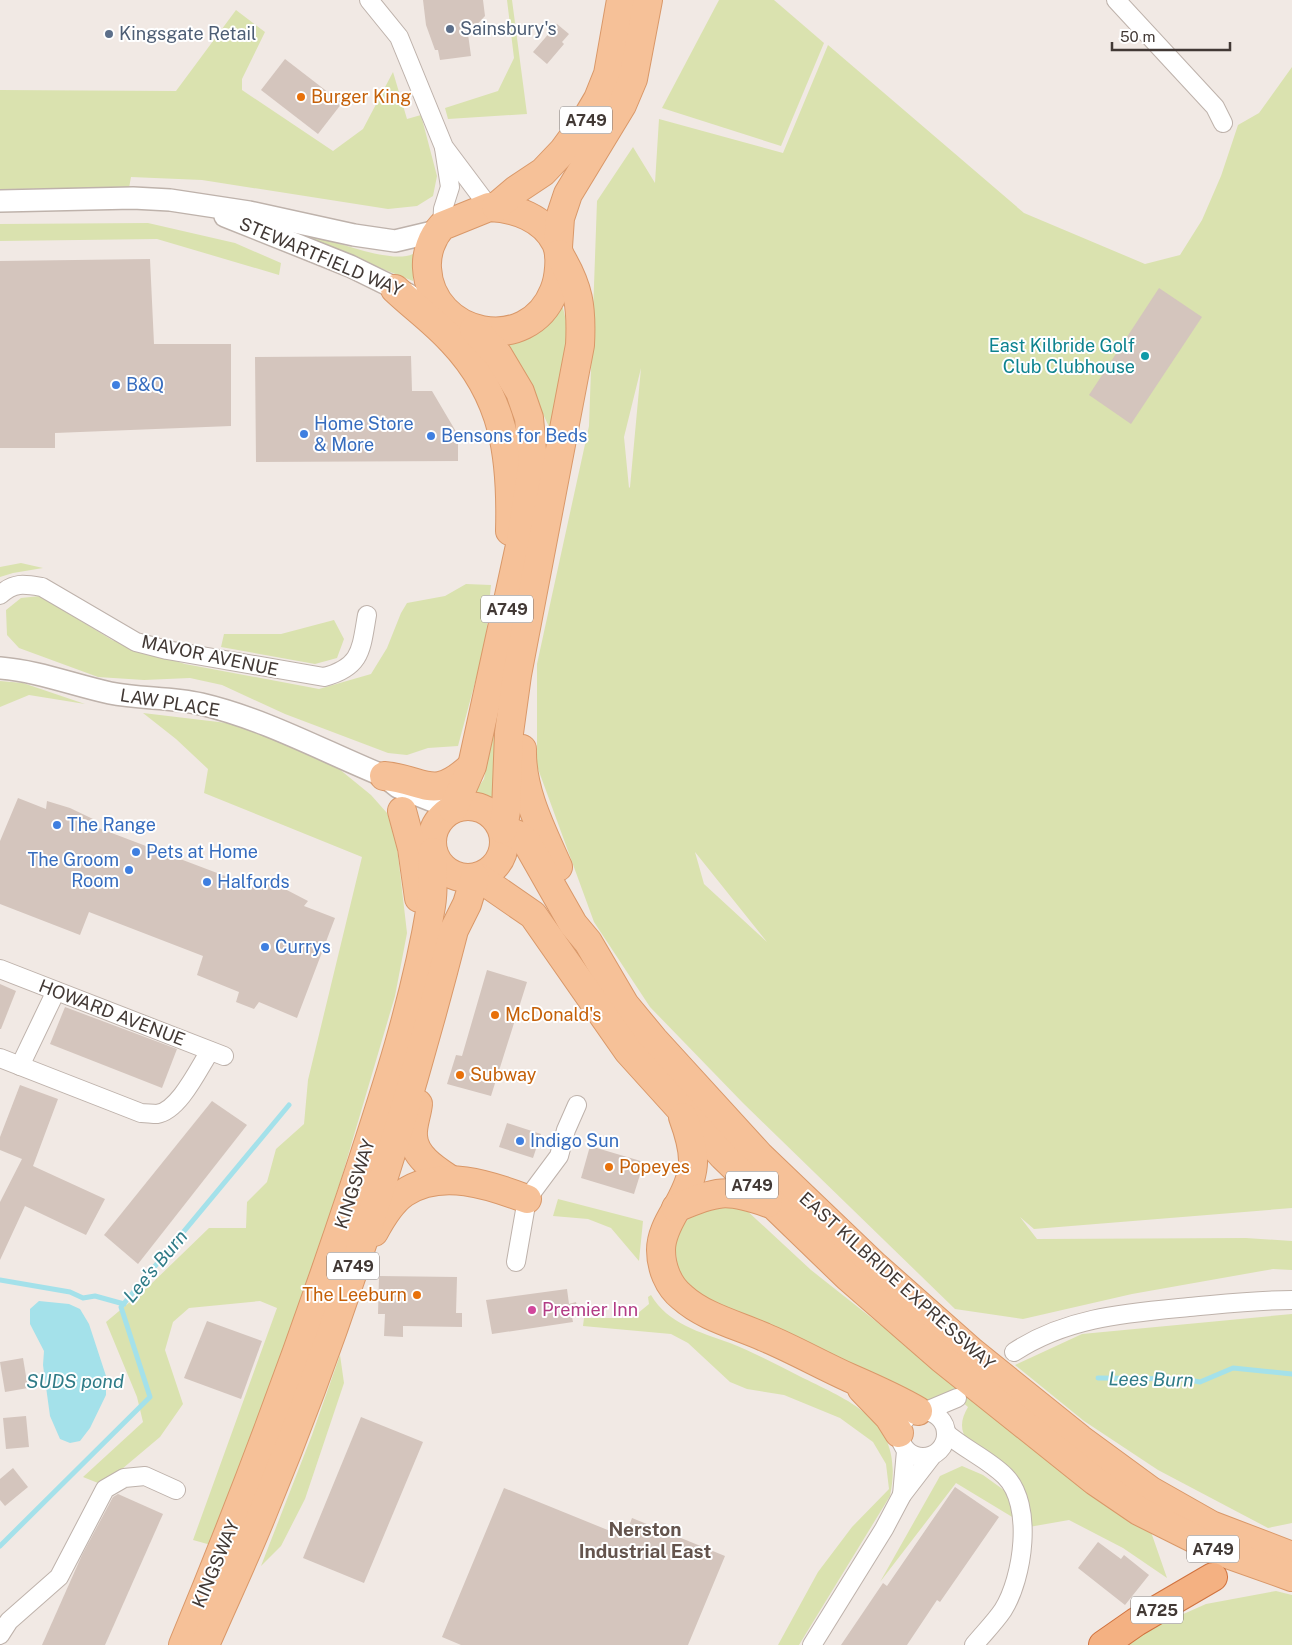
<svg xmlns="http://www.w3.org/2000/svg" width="1292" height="1645" font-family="'Public Sans',sans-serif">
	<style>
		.green { fill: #dae2af; fill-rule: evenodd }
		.water { fill: #a4e1ea }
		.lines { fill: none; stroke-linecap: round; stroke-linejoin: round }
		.stream { stroke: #a4e1ea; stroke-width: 5 }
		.building { fill: #d4c5bd }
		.minor-casing { stroke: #beb2ab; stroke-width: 20 }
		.tertiary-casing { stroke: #beb2ab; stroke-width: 24 }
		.primary-casing { stroke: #d99869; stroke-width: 30 }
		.trunk-casing { stroke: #d0723e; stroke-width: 30 }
		.minor { stroke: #fff; stroke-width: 18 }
		.tertiary { stroke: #fff; stroke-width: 21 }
		.primary { stroke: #f6c198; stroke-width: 28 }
		.trunk { stroke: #f4b182; stroke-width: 28 }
		.service-dot { fill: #5c6f8a; stroke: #fff; stroke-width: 2 }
		.food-dot { fill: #e8710a; stroke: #fff; stroke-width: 2 }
		.culture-dot { fill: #0f9aa8; stroke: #fff; stroke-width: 2 }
		.shop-dot { fill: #3f7fe0; stroke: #fff; stroke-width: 2 }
		.hotel-dot { fill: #d1479c; stroke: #fff; stroke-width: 2 }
		.labels { text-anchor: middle; stroke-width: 4; stroke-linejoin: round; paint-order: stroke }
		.shield { fill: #fff; stroke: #7b7472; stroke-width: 1 }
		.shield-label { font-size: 16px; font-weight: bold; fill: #423935 }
		.service-label { font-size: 18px; fill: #4e5e75; stroke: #fff; text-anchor: start }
		.food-label { font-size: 18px; fill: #c56008; stroke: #fff; text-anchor: start }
		.street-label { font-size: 18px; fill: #423935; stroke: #fff }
		.culture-label { font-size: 18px; fill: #0d838f; stroke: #fff; text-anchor: end }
		.shop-label { font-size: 18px; fill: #366cbe; stroke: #fff; text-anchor: start }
		.hotel-label { font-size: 18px; fill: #b23c85; stroke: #fff; text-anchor: start }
		.water-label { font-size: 19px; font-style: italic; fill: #2f7b87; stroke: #fff }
		.neighbourhood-label { font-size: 19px; font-weight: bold; fill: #64544d; stroke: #fff }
	</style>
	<rect width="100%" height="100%" fill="#f1e9e4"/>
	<!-- green -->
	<g class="green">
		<polygon points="507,0 512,0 527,114 448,119 445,108 498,91 514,58"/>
		<polygon points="719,0 774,0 824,43 781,146 662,108"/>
		<polygon points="236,10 265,32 242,79 242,90 333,151 363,129 393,72 407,119 421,115 437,176 433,196 417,206 388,209 202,180 131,177 129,188 0,189 0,90 176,91"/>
		<path d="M828 45 1024 213 1145 264 1180 255 1202 220 1221 176 1238 125 1259 113 1292 67V1208L1034 1229 1020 1217 1037 1239 1246 1238 1292 1241V1270L1273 1269 1132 1294 1023 1319 955 1309 743 1103 650 1007 594 922 537 766V664L589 426 597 201 633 147 655 183 659 119 783 153ZM641 368 630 487 629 488 624 437ZM695 852 767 942 704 884Z"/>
		<polygon points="148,223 235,243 281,263 279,275 157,239 0,241 0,224"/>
		<path d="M314 236C338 242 391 264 413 254V281L312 241Z"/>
		<path d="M559 308H563C575 353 562 386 550 429L538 403 502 342Z"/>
		<polygon points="21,563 43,568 13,573 0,577 0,567"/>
		<polygon points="466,584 491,585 485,645 458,746 428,748 407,755 388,753 285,714 222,685 190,678 144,680 98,677 19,648 7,635 6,610 21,598 40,596 112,640 185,664 319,689 371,674 387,648 401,613 407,603 445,596"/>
		<polygon points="334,620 344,639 337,658 315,664 221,647 224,634 281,634"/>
		<polygon points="0,681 23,683 85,704 29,695 0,707"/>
		<polygon points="497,710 499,722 492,806 481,799 471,798 484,779"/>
		<polygon points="143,713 227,723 263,734 333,764 371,795 387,813 396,838 407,933 395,996 342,1176 298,1315 211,1545 193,1540 277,1308 260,1301 189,1308 173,1322 165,1350 183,1404 160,1437 103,1485 83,1477 143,1422 137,1397 106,1322 149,1286 209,1228 246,1228 247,1202 267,1182 276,1149 304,1124 308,1080 362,857 204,793 208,769 176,739"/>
		<polygon points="558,1199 643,1221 639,1261 611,1228 588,1219 553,1216"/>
		<path d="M707 1204 743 1207 811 1270 930 1364 973 1402 1151 1532 1167 1578 1123 1548 1069 1520 1029 1527 1016 1481 968 1442C959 1429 961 1419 968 1407L953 1394 928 1403 701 1299C696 1293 689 1288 684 1282 676 1269 672 1241 681 1228 688 1218 697 1211 707 1204Z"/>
		<path d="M651 1295C668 1324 700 1332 730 1343 755 1353 779 1366 803 1378 857 1404 905 1424 890 1496L799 1645H778L818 1572 852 1527 889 1489 886 1464 873 1442 840 1418 784 1395 747 1389 730 1382 688 1343 671 1334 583 1326 584 1318H632L649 1304 648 1297Z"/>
		<polygon points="1292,1314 1292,1523 1268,1528 1158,1470 1084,1421 1015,1365 1082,1334"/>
		<polygon points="340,1355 344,1383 305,1499 281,1546 261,1566 312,1435"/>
		<polygon points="962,1466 983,1475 1008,1493 1019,1521 956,1483 880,1582 940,1476"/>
		<polygon points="1276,1591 1292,1595 1292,1645 1125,1645 1154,1627 1206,1604"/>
	</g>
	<!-- water -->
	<polygon class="water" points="39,1301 69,1304 80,1309 89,1324 106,1376 106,1395 90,1428 80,1441 70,1443 60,1439 50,1416 43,1365 44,1351 30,1324 30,1309"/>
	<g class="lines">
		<!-- stream -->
		<g class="stream">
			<polyline points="0,1280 70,1292 83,1298 95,1296 124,1304"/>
			<polyline points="1098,1378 1184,1379 1200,1382 1233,1368 1292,1374"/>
			<polyline points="0,1546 150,1397 121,1307 289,1105"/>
		</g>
	</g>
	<!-- building -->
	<g class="building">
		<polygon points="423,0 483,0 485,16 468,34 471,56 440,60 438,50 435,50 426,25"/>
		<polygon points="557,24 569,34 562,42 564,44 547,64 533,52"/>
		<polygon points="285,59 342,103 318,134 261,90"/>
		<polygon points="150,259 154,344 231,344 231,426 55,433 55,448 0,448 0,261"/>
		<polygon points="1159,288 1202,317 1131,424 1089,395"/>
		<polygon points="411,356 412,391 432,391 458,435 458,461 256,462 255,357"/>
		<polygon points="18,798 46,809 47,801 70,808 93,819 88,824 262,890 262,883 283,888 308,901 304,906 335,918 297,1018 259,1002 254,1009 236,1002 239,992 197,975 203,956 89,912 80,935 0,904 0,841"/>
		<polygon points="487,970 527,982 491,1096 447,1084 456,1055 462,1056"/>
		<polygon points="0,984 16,991 1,1029 0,1029"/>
		<polygon points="65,1007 177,1049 162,1088 50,1044"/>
		<polygon points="20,1085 58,1099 33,1166 105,1199 86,1235 25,1206 0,1260 0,1202 22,1159 0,1150 0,1137"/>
		<polygon points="212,1101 247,1125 138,1264 104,1235"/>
		<polygon points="507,1123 541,1134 533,1158 499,1147"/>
		<polygon points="590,1146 644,1162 634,1194 581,1178"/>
		<polygon points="379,1276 457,1277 456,1313 462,1313 462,1327 403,1326 403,1337 384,1336 385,1314 378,1314"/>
		<polygon points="567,1289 569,1304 576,1302 579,1316 572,1317 573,1322 492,1334 486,1300"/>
		<polygon points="207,1321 262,1341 241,1399 184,1378"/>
		<polygon points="23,1358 28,1388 5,1392 0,1362"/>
		<polygon points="26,1416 29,1447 6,1449 3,1418"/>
		<polygon points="361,1417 423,1442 364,1583 303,1558"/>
		<polygon points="13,1468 28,1487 5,1506 0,1500 0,1479"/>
		<polygon points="955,1487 999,1517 940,1602 937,1600 907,1645 841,1645 883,1583 887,1586"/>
		<polygon points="504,1488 625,1537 632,1518 725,1556 688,1645 461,1645 442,1637"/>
		<polygon points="118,1494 163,1514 105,1645 42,1645 82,1555 113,1497"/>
		<polygon points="1098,1542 1121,1559 1124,1555 1149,1575 1125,1605 1078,1568"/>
	</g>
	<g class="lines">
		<!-- minor casing -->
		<g class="minor-casing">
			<g id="minor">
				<polyline points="369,0 399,37 444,147 489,207"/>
				<polyline points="1116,0 1215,107 1223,123"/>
				<polyline points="442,226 443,209 450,187 444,148"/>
				<path d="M0 595C14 582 24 584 42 587L136 642 167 650 324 677C362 667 361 649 367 615"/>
				<polyline points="0,969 224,1056"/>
				<path d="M0 1058 141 1113C146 1113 152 1114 157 1114 179 1111 199 1068 210 1051"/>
				<polyline points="20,1066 56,991"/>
				<polyline points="516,1262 527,1199 559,1156 566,1130 577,1105"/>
				<path d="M1014 1352C1067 1317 1127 1313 1189 1307 1223 1304 1258 1300 1292 1300"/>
				<circle cx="923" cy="1434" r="23"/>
				<polyline points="926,1411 957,1398"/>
				<path d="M946 1433C964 1449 988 1459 1005 1476 1034 1505 1023 1578 1003 1610 995 1622 983 1634 974 1645"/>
				<polyline points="902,1495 906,1451"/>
				<polyline points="0,1635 9,1621 59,1577 105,1489 124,1478 145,1476 176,1490"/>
				<polyline points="812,1645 884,1529 902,1495 932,1456"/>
			</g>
		</g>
		<!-- tertiary casing -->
		<g class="tertiary-casing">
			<g id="tertiary">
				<polyline points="0,201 133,198 170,200 249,212 354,235 395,241 437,231"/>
				<polyline points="225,216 350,266 409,295"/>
				<path d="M0 668C38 671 73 685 110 693 140 699 171 697 201 704 265 719 323 751 384 776L398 787 453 809"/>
			</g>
		</g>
		<!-- primary casing -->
		<g class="primary-casing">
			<g id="primary">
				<path d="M489 207C515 208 544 218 556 243 562 255 559 279 554 291 528 357 431 337 427 268 426 253 432 237 442 226Z"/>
				<polyline points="496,207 516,190 543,172 563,151 585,121 598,99 608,74 621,0"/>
				<polyline points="558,247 560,218 568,194 622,105 633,79 648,0"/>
				<path d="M395 289C414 307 435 322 452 341 505 397 512 457 510 531"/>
				<path d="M522 749C521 790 541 829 558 867"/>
				<path d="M384 776C427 780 432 802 471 767"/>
				<circle cx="468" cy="842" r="36"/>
				<polyline points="453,809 472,766 521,541 533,461 529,418 520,392 498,355 474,329"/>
				<polyline points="402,811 412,848 419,898"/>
				<polyline points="503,829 518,835 527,843 573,924 588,942 625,1005 654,1040 759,1155 875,1266 972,1352 1080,1439 1151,1491 1211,1525 1292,1556"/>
				<path d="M503 829 506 811 509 733 517 675 580 345C582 307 579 287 559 254"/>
				<polyline points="478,877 533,915 628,1051 723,1156 848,1277 941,1358 1095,1481 1139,1511 1219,1551 1292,1577"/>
				<path d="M418 1104C417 1114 412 1126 413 1136 414 1157 436 1170 451 1180"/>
				<path d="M683 1117C698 1158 697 1173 675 1211 668 1223 661 1236 661 1250 661 1267 668 1286 682 1297 704 1317 737 1325 764 1337 793 1349 821 1365 850 1378 873 1388 896 1398 918 1411"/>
				<path d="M676 1208C718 1191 725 1188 768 1203"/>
				<path d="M374 1232C381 1219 391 1202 404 1193 441 1168 490 1185 527 1199"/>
				<polyline points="862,1389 889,1417 899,1433"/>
				<path d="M183 1645C245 1496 301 1346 352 1193 383 1099 415 1004 431 906 434 889 432 870 433 852"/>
				<path d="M205 1645C224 1601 245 1557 263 1512 340 1326 404 1125 454 930L467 904 475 878"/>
			</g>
		</g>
		<!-- trunk casing -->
		<g class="trunk-casing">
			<polyline id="trunk" points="1103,1645 1136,1622 1213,1577"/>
		</g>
		<!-- minor -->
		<use href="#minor" class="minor"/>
		<!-- tertiary -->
		<use href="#tertiary" class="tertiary"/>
		<!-- primary -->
		<use href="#primary" class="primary"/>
		<!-- trunk -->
		<use href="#trunk" class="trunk"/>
	</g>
	<!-- markers -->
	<g class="service-dot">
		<circle cx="450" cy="29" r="5"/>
		<circle cx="109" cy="34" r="5"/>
	</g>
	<g class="food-dot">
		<circle cx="301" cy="97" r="5"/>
		<circle cx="495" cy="1015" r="5"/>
		<circle cx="460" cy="1075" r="5"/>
		<circle cx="609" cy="1167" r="5"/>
		<circle cx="417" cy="1295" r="5"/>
	</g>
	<circle class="culture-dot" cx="1145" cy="356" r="5"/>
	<g class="shop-dot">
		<circle cx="116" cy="385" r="5"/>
		<circle cx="304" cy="434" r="5"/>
		<circle cx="431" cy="436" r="5"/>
		<circle cx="57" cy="825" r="5"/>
		<circle cx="136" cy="852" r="5"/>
		<circle cx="129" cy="870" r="5"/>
		<circle cx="207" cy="882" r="5"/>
		<circle cx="265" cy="947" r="5"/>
		<circle cx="520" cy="1141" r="5"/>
	</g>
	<circle class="hotel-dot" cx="532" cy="1310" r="5"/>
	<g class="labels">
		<!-- shield labels -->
		<g class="shield">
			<rect x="560" y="106.5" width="52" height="27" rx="4"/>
			<rect x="481" y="595.5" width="52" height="27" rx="4"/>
			<rect x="726" y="1171.5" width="52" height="27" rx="4"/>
			<rect x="327" y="1252.5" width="52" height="27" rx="4"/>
			<rect x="1187" y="1535.5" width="52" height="27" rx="4"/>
			<rect x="1131" y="1596.5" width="52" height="27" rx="4"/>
		</g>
		<g class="shield-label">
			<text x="586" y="126">A749</text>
			<text x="507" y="615">A749</text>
			<text x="752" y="1191">A749</text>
			<text x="353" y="1272">A749</text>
			<text x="1213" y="1555">A749</text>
			<text x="1157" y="1616">A725</text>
		</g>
		<!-- service labels -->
		<g class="service-label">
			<text x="460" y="35">Sainsbury's</text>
			<text x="119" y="40">Kingsgate Retail</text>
		</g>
		<!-- food labels -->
		<g class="food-label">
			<text x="311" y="103">Burger King</text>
			<text x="505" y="1021">McDonald's</text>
			<text x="470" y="1081">Subway</text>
			<text x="619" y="1173">Popeyes</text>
			<text x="407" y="1301" text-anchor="end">The Leeburn</text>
		</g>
		<!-- street labels -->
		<g class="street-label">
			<text transform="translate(321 257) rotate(23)" y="6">STEWARTFIELD WAY</text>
			<text transform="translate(210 656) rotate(12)" y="6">MAVOR AVENUE</text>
			<text transform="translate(170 703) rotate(9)" y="6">LAW PLACE</text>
			<text transform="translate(112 1013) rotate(21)" y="6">HOWARD AVENUE</text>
			<text transform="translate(355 1184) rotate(-72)" y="6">KINGSWAY</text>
			<text transform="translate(897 1281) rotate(42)" y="6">EAST KILBRIDE EXPRESSWAY</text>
			<text transform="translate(216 1564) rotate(-67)" y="6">KINGSWAY</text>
		</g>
		<!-- culture labels -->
		<g class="culture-label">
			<text x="1135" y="352">East Kilbride Golf<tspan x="1135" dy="21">Club Clubhouse</tspan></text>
		</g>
		<!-- shop labels -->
		<g class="shop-label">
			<text x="126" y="391">B&amp;Q</text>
			<text x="314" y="430">Home Store<tspan x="314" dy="21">&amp; More</tspan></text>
			<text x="441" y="442">Bensons for Beds</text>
			<text x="67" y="831">The Range</text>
			<text x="146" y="858">Pets at Home</text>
			<text x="119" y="866" text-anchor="end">The Groom<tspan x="119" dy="21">Room</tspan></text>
			<text x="217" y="888">Halfords</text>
			<text x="275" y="953">Currys</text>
			<text x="530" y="1147">Indigo Sun</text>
		</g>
		<!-- hotel labels -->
		<g class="hotel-label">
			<text x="542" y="1316">Premier Inn</text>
		</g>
		<!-- water labels -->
		<g class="water-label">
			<text transform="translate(155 1266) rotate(-50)" y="7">Lee's Burn</text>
			<text transform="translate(1151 1379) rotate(1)" y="7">Lees Burn</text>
			<text x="75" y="1388">SUDS pond</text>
		</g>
		<!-- neighbourhood labels -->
		<g class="neighbourhood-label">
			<text x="645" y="1536">Nerston<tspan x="645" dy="22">Industrial East</tspan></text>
		</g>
	</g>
	<!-- scale -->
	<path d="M1112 42v8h118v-8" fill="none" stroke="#423935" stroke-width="2.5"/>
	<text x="1120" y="42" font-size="15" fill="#423935" stroke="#ffffff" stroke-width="4" paint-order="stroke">50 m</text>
</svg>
